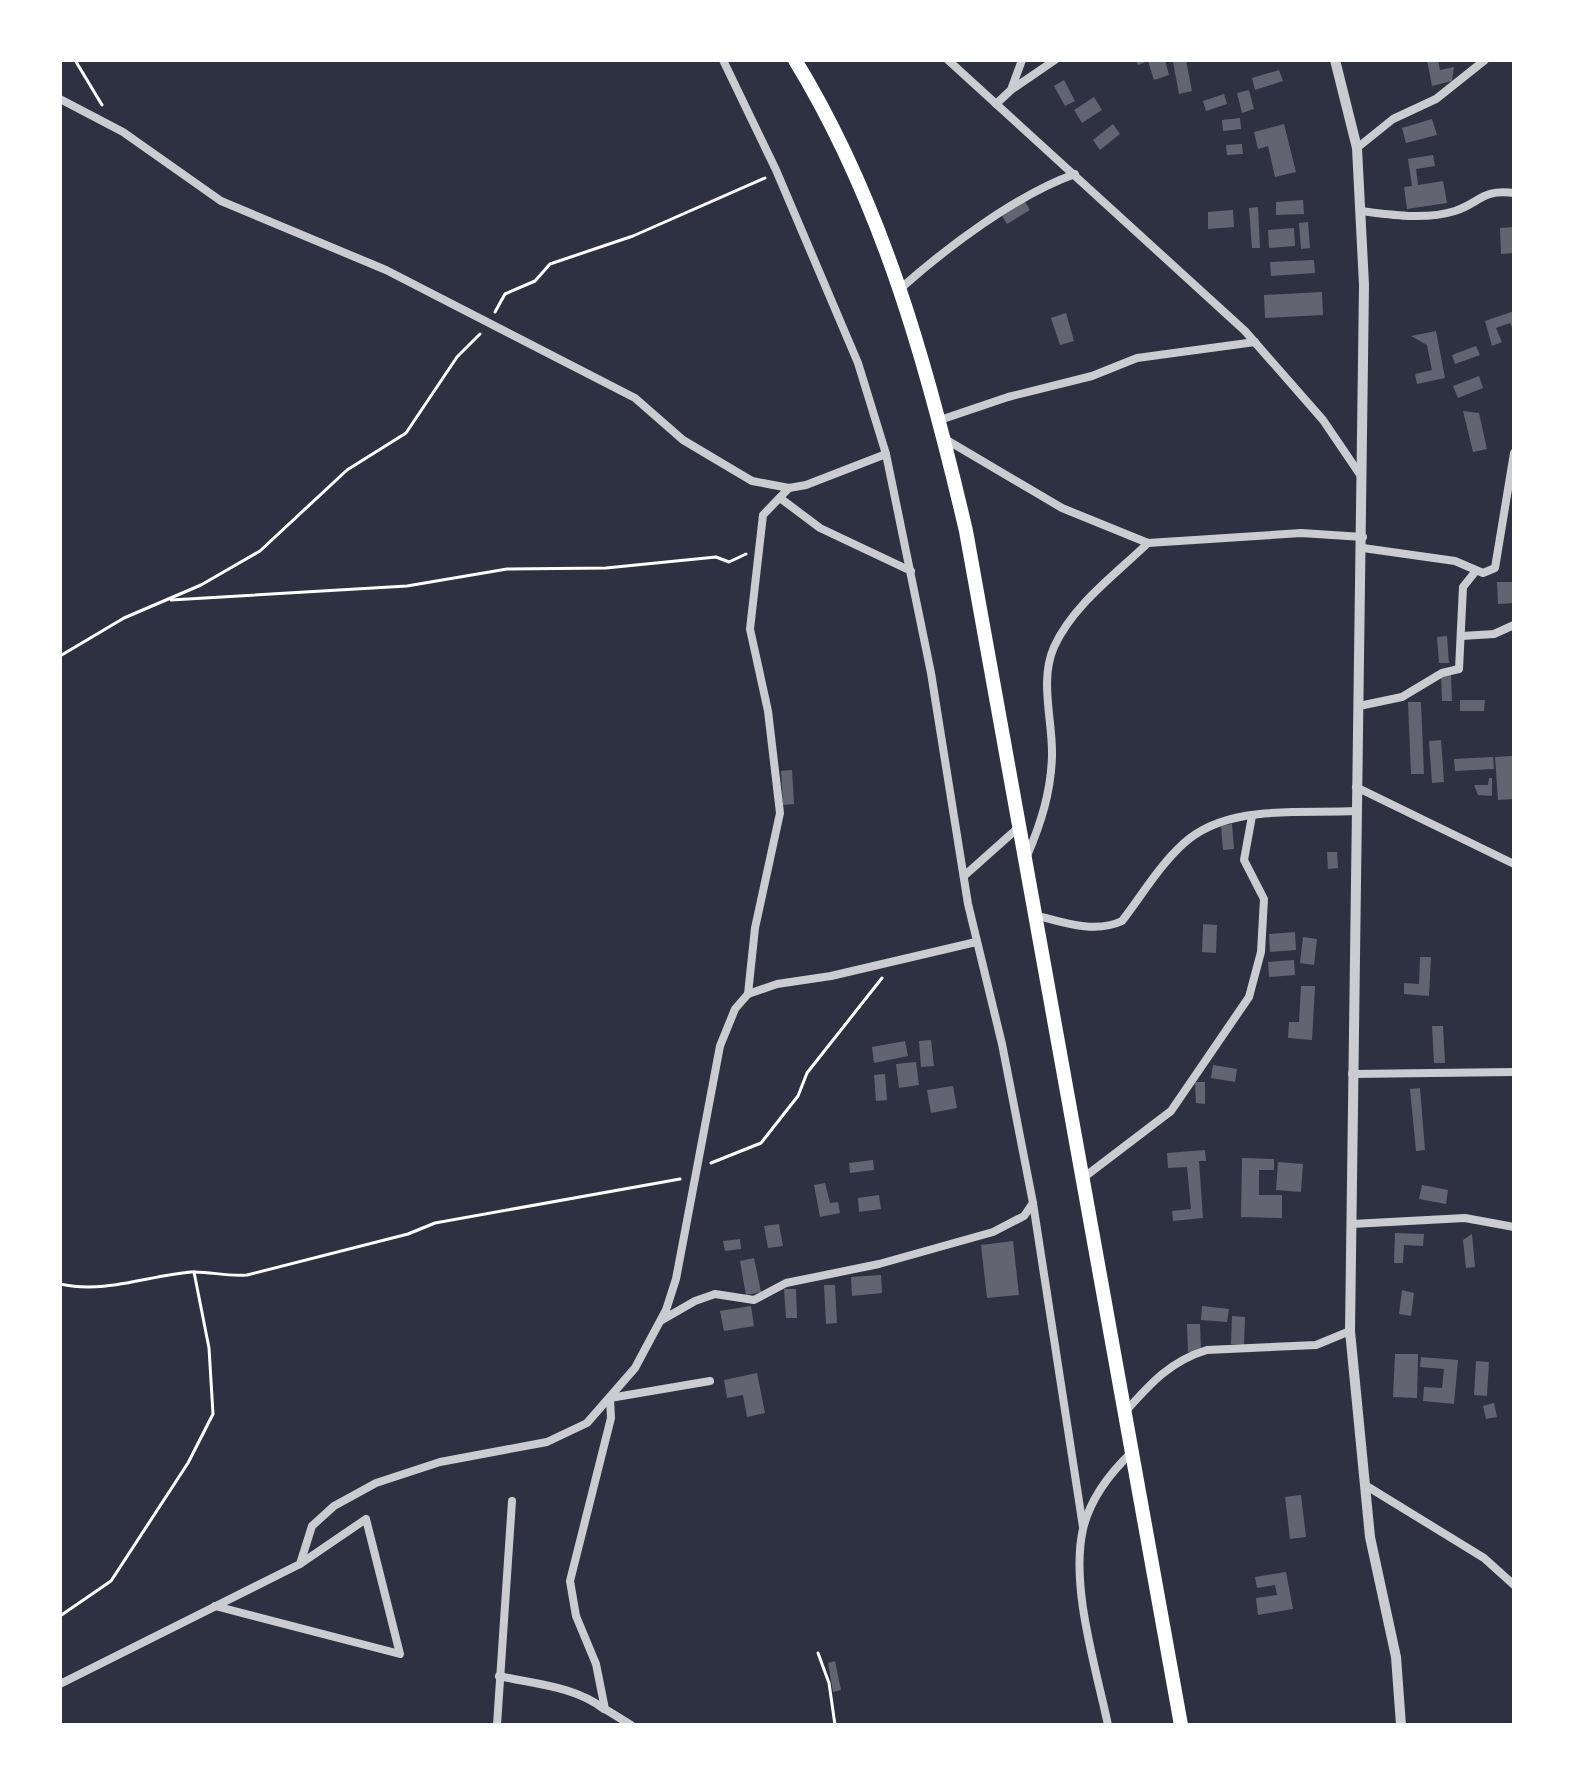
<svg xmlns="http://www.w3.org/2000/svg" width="1574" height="1785" font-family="'IBM Plex Sans',sans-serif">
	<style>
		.building { fill: #626471 }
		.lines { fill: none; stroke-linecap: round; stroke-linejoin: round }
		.path { stroke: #fff; stroke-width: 3 }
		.minor { stroke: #caccd0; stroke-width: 8 }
		.tertiary { stroke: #caccd0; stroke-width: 10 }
		.primary { stroke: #fff; stroke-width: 14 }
	</style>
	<rect width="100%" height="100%" fill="#2d3142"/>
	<!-- building -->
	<g class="building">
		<polygon points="1136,60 1165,60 1169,75 1154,80 1148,61 1138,65"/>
		<polygon points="1186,60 1192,91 1179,94 1173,62"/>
		<polygon points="1427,60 1438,60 1440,70 1454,67 1452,81 1432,86"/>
		<polygon points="1279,70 1283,81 1255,90 1252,78"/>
		<polygon points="1064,80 1075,101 1065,106 1054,86"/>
		<polygon points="1249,90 1254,109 1242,113 1237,93"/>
		<polygon points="1224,94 1227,104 1206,111 1203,101"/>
		<polygon points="1094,97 1102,110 1082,123 1074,110"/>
		<polygon points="1240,118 1241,129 1223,131 1222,120"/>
		<polygon points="1432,119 1437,135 1406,143 1402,128"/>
		<polygon points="1113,124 1120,134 1100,150 1093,140"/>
		<polygon points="1284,124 1296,172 1275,177 1268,146 1258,149 1254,132"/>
		<polygon points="1242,144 1243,154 1227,155 1226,145"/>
		<polygon points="1433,155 1435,166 1416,169 1418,185 1443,181 1447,203 1407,209 1404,187 1412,186 1408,159"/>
		<polygon points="1024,200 1030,210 1007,224 1001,214"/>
		<polygon points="1303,200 1304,214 1276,215 1276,202"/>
		<polygon points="1258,207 1260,248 1252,248 1249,208"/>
		<polygon points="1233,210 1234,227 1208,229 1208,212"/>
		<polygon points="1308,222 1310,248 1301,249 1299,223"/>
		<polygon points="1514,227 1514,253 1501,254 1500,228"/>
		<polygon points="1294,228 1295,246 1269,248 1268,230"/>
		<polygon points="1314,260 1315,273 1271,276 1270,262"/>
		<polygon points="1322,292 1323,315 1265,318 1264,295"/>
		<polygon points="1514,311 1514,331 1510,323 1496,328 1502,342 1492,346 1485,321"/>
		<polygon points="1066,313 1074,341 1060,345 1051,318"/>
		<polygon points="1436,331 1445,378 1417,384 1415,374 1432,370 1427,345 1411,336"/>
		<polygon points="1476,346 1480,355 1455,364 1452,355"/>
		<polygon points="1479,376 1483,388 1458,398 1453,386"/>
		<polygon points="1463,411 1479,413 1487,449 1473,452"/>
		<polygon points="1497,582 1514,582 1514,603 1498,604"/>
		<polygon points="1447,636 1449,663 1439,663 1437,637"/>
		<polygon points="1451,674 1452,701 1442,701 1441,675"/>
		<polygon points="1460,700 1485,700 1484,711 1460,711"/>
		<polygon points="1408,702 1421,702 1424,774 1411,774"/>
		<polygon points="1441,740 1444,782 1432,783 1429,741"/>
		<polygon points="1513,756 1514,799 1498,800 1495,757"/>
		<polygon points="1493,757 1494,769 1455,771 1454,759"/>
		<polygon points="792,770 794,804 783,805 781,771"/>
		<polygon points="1489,778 1492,778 1492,796 1478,795 1474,785 1488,785"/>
		<polygon points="1232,824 1234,849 1223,850 1221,826"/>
		<polygon points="1327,852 1337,852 1338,868 1328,869"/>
		<polygon points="1203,924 1217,925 1216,953 1202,952"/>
		<polygon points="1295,932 1296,950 1270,952 1269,934"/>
		<polygon points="1303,937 1317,939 1314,965 1300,963"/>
		<polygon points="1420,957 1431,957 1429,996 1404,994 1404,983 1419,984"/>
		<polygon points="1294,960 1295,975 1269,977 1268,962"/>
		<polygon points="1301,986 1315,986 1312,1040 1288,1038 1289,1022 1299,1022"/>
		<polygon points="1432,1026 1443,1026 1445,1063 1434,1063"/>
		<polygon points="931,1040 934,1066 921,1067 919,1041"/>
		<polygon points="905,1041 908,1056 874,1063 872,1047"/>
		<polygon points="916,1062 919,1085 899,1088 896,1064"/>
		<polygon points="1213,1065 1237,1069 1235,1082 1211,1078"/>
		<polygon points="885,1074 887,1100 876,1101 874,1075"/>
		<polygon points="1195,1082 1205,1082 1205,1104 1196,1103"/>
		<polygon points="953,1086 957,1108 931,1113 927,1090"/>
		<polygon points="1420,1088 1425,1150 1416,1151 1410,1089"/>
		<polygon points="1205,1150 1206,1161 1199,1161 1203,1218 1173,1221 1172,1211 1191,1209 1187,1167 1168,1168 1167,1153"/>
		<polygon points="1242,1158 1274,1159 1274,1170 1259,1170 1259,1195 1282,1195 1282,1218 1241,1217"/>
		<polygon points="873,1160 874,1170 850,1173 849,1163"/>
		<polygon points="1278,1162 1303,1164 1301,1192 1276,1190"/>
		<polygon points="825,1183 830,1203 838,1202 840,1213 820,1217 814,1185"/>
		<polygon points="1422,1185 1448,1190 1446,1204 1419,1199"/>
		<polygon points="879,1195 881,1209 859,1212 858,1198"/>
		<polygon points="779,1224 783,1246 768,1248 764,1226"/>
		<polygon points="1395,1233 1424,1234 1423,1246 1404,1245 1403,1263 1394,1263"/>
		<polygon points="1472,1234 1475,1267 1466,1268 1463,1240"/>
		<polygon points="740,1239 741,1249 725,1251 723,1241"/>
		<polygon points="1013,1241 1019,1295 987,1298 981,1245"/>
		<polygon points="754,1258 761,1292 746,1295 740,1261"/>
		<polygon points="881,1275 882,1293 852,1296 851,1277"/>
		<polygon points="824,1285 835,1285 837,1323 826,1324"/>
		<polygon points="784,1289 796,1289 797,1318 786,1318"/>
		<polygon points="1402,1290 1414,1293 1411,1316 1399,1314"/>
		<polygon points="751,1306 754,1326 724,1331 720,1311"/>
		<polygon points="1202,1306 1229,1309 1227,1322 1201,1320"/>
		<polygon points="1232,1316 1245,1317 1244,1345 1231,1344"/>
		<polygon points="1187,1324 1200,1324 1201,1351 1188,1352"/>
		<polygon points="1395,1354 1418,1354 1417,1398 1393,1397"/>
		<polygon points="1421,1357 1458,1360 1454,1404 1423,1401 1424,1387 1442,1388 1444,1369 1420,1367"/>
		<polygon points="1476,1361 1489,1362 1487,1396 1474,1395"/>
		<polygon points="757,1373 765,1413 747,1417 743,1395 727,1398 724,1380"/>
		<polygon points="1494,1403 1497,1417 1486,1419 1483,1406"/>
		<polygon points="1301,1495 1306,1537 1290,1539 1285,1497"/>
		<polygon points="1286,1572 1293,1609 1258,1615 1256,1598 1277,1595 1275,1585 1257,1588 1255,1577"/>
		<polygon points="835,1661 841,1690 833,1692 828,1663"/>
	</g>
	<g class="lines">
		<!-- path -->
		<g class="path">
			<polyline points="75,60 102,105"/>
			<polyline points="495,312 505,294 535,281 550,264 633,236 765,178"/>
			<polyline points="171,600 407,586 507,569 606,568 716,557 729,562 746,554"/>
			<polyline points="60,656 124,618 201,585 260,551 347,470 406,433 457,357 480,334"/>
			<polyline points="711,1163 761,1143 798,1096 807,1073 882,978"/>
			<path d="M60 1284C105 1294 146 1276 191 1272 209 1271 228 1277 247 1275L408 1234 435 1223 680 1179"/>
			<polyline points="60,1616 111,1581 188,1463 213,1414 209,1348 194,1272"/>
			<polyline points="818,1653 829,1683 835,1725"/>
		</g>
		<!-- minor -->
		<g class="minor">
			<polyline points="723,60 776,170 858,363 886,454 931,673 968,904 1002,1044 1033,1203 1083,1527"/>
			<polyline points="948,60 1245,331 1323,420 1361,476"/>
			<polyline points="1011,90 1055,60"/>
			<polyline points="60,99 123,132 221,201 386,270 635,398 683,440 752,481 789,488 806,485 886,454"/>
			<polyline points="996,104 1011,90 1022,60"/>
			<polyline points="1357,148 1393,119 1436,99 1485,60"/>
			<path d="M1361 211C1390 215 1426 220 1455 211 1480 203 1481 189 1514 193"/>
			<path d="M900 289C946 248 1016 195 1075 174"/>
			<polyline points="940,420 1008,397 1092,376 1137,358 1255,342"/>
			<polyline points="945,439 1062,508 1148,543 1301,533 1363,537"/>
			<polyline points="780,498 820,528 911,571"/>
			<polyline points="1363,548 1455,561 1483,573 1495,568 1514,453"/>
			<polyline points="1462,636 1494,634 1514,625"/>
			<polyline points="1359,706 1402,697 1442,673 1459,669 1463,587 1475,572"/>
			<polyline points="1356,787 1514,864"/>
			<path d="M1027 856C1041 823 1051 792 1052 756 1053 721 1039 681 1054 647 1073 605 1116 574 1148 543"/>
			<polyline points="964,876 1019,827"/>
			<path d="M1035 915C1062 922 1095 934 1122 921 1142 895 1159 866 1183 844 1227 803 1301 814 1356 811"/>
			<polyline points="748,994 755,928 780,813 768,711 750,629 763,515 789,488"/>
			<polyline points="1352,1074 1514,1072"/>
			<polyline points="1083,1178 1171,1111 1249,997 1261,952 1264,899 1244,860 1252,816"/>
			<polyline points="1352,1224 1465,1218 1514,1227"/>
			<polyline points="662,1320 695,1301 715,1294 754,1300 786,1283 879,1264 993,1232 1024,1216 1033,1203"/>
			<path d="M1125 1412C1150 1384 1170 1361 1207 1350L1316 1345 1350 1331"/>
			<polyline points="1365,1485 1484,1558 1514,1585"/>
			<polyline points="215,1606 400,1654 366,1519 300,1564"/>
			<path d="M499 1676C534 1684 575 1686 604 1709"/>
			<polyline points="60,1684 300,1564 312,1526 334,1506 376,1483 440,1462 547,1442 587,1423 635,1368 666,1310 676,1279 720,1046 735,1009 748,994 777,984 831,976 976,942"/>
			<polyline points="497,1725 512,1501"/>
			<polyline points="631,1725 605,1709 596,1664 576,1616 570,1581 611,1418 610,1398 710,1381"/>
			<path d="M1108 1725C1096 1668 1070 1586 1083 1529 1090 1499 1110 1473 1132 1452"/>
		</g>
		<!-- tertiary -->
		<polyline class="tertiary" points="1335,60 1357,148 1364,285 1350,1331 1370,1537 1396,1657 1401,1725"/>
		<!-- primary -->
		<path class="primary" d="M795 60C883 204 928 368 966 531L1181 1725"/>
	</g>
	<!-- border -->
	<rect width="1574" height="1785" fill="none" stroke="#ffffff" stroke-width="124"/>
</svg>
